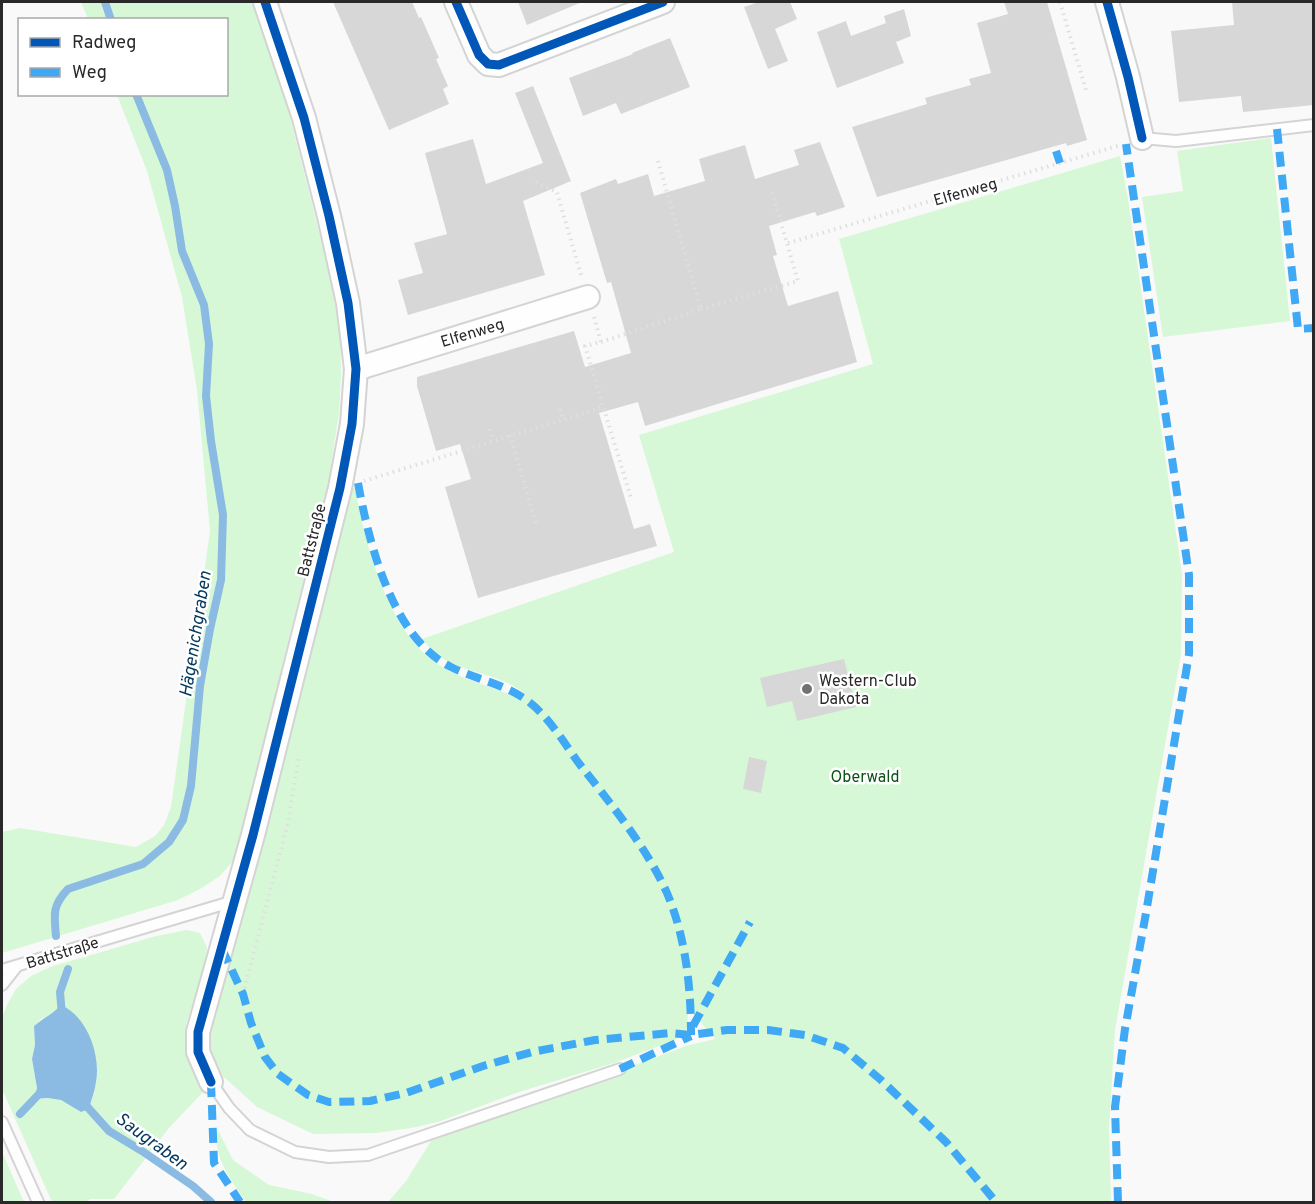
<svg xmlns="http://www.w3.org/2000/svg" width="1315" height="1204" font-family="Overpass,sans-serif">
	<style>
		.green { fill: #d6f8d6; fill-rule: evenodd }
		.water { fill: #8bbbe3 }
		.lines { fill: none; stroke-linecap: round; stroke-linejoin: round }
		.stream { stroke: #8bbbe3; stroke-width: 8 }
		.building { fill: #d7d7d7 }
		.service-casing { stroke: #d4d4d4; stroke-width: 14 }
		.minor-casing { stroke: #d4d4d4; stroke-width: 26 }
		.path { stroke: #dfdfe0; stroke-width: 4; stroke-dasharray: 1.5 4.5; stroke-linecap: butt }
		.service { stroke: #fefefe; stroke-width: 10 }
		.minor { stroke: #fefefe; stroke-width: 22 }
		.quiet { stroke: #3fa9f5; stroke-width: 8; stroke-dasharray: 15 8; stroke-linecap: butt }
		.cycleway-casing { stroke: #fff; stroke-width: 13 }
		.cycleway { stroke: #0057b8; stroke-width: 9 }
		.poi-dot { fill: #727272; stroke: #fff; stroke-width: 2 }
		.labels { text-anchor: middle; stroke-width: 5; stroke-linejoin: round; paint-order: stroke }
		.street-label { font-size: 16px; fill: #29292a; stroke: #fff }
		.poi-label { font-size: 16px; fill: #29292a; stroke: #fff; text-anchor: start }
		.park-label { font-size: 16px; fill: #0d5217; stroke: #fff }
		.water-label { font-size: 18px; font-style: italic; fill: #03395f; stroke: #fff }
	</style>
	<rect width="100%" height="100%" fill="#f9f9f9"/>
	<!-- green -->
	<g class="green">
		<polygon points="81,2 253,2 278,70 326,259 340,330 341,374 339,413 329,479 288,641 243,836 233,861 220,876 200,889 178,900 2,953 2,832 20,828 136,847 155,836 164,825 171,807 210,531 197,390 182,297 147,171 117,95 226,94 226,20 88,19"/>
		<polygon points="1271,138 1290,321 1163,337 1142,197 1183,191 1177,151"/>
		<path d="M1120 156 1128 199 1182 574 1181 654 1115 1030 1109 1129 1111 1202H388L406 1181 431 1141 686 1046 715 1039 688 1008 687 1029 675 1040 614 1063 519 1092 438 1122 411 1128 376 1133 313 1134 257 1107 224 1077 215 1064 209 1048 210 1025 238 935 289 721 296 709 303 687 353 488H355C365 544 387 629 436 663 460 679 490 686 516 697L526 695C506 676 472 674 447 661 437 656 429 647 422 639L674 552 639 435 873 364 839 239Z"/>
		<path d="M187 930 200 933 207 947 205 964 186 1024 187 1040 202 1076 203 1092 169 1128 114 1199H90L86 1202H52L2 1089V1018L7 1005 16 989 31 976 50 967 156 936ZM54 1013 83 1025C93 1042 99 1061 96 1081 95 1091 91 1100 89 1109L81 1112C71 1106 61 1098 49 1098 44 1098 40 1100 34 1099L37 1088 32 1059 35 1045 34 1026 41 1019Z"/>
		<path d="M218 1130 233 1160 269 1185 312 1194 334 1202H246C233 1183 211 1155 218 1130Z"/>
		<polygon points="2,1152 24,1202 2,1202"/>
	</g>
	<!-- water -->
	<path class="water" d="M61 1005C87 1016 101 1055 96 1082 95 1091 91 1100 89 1109L81 1112 61 1100 48 1098 34 1099 37 1088 32 1059 35 1045 34 1026C43 1018 53 1014 61 1005Z"/>
	<g class="lines">
		<!-- stream -->
		<g class="stream">
			<polyline points="105,2 111,20"/>
			<path d="M56 936C54 914 52 906 68 889L143 864 169 842 183 820 191 786 200 686 210 629 221 580 223 515 211 441 206 396 209 344 204 305 182 251 175 206 167 170 136 94"/>
			<polyline points="62,1015 60,992 68,969"/>
			<polyline points="82,1101 109,1131 142,1151 193,1186 211,1202"/>
			<polyline points="20,1114 40,1093"/>
		</g>
	</g>
	<!-- building -->
	<g class="building">
		<polygon points="333,2 412,2 419,18 421,17 439,58 436,59 448,86 443,89 449,104 389,130"/>
		<polygon points="518,2 582,2 527,25"/>
		<polygon points="759,2 790,2 797,19 775,29 788,61 768,69 744,7"/>
		<polygon points="1004,2 1047,2 1087,140 1067,146 1066,143 877,197 852,127 927,104 925,98 971,85 969,79 991,73 977,23 1008,14"/>
		<polygon points="1232,2 1314,2 1314,105 1243,112 1241,96 1179,102 1171,31 1234,25"/>
		<polygon points="904,9 911,36 896,42 904,63 837,88 817,32 846,21 851,36 886,23 884,16"/>
		<polygon points="670,38 690,87 621,114 616,103 583,116 569,78 633,54 632,53"/>
		<polygon points="533,86 571,181 523,201 545,275 408,315 398,280 423,273 414,243 447,234 425,153 473,139 486,184 543,163 515,93"/>
		<polygon points="820,142 845,207 817,216 815,212 769,226 777,255 773,256 788,306 838,291 857,362 645,426 638,402 599,413 634,529 650,524 657,546 478,598 445,487 471,479 460,444 436,451 417,386 417,377 574,331 585,367 631,353 611,282 607,283 580,193 616,179 618,184 648,174 654,196 705,181 699,159 745,145 755,179 799,165 794,150"/>
		<polygon points="844,659 856,707 797,721 792,701 767,707 760,678"/>
		<polygon points="749,757 767,761 761,793 743,789"/>
	</g>
	<g class="lines">
		<!-- service casing -->
		<g class="service-casing">
			<g id="service">
				<polyline points="1142,138 1176,141 1314,125"/>
				<polyline points="2,970 234,901"/>
				<polyline points="2,985 17,966"/>
				<polyline points="211,1082 229,1108 250,1130 295,1152 329,1157 368,1155 620,1069"/>
				<polyline points="2,1122 38,1202"/>
			</g>
		</g>
		<!-- minor casing -->
		<g class="minor-casing">
			<g id="minor">
				<polyline points="456,2 479,55 488,64 499,65 663,2"/>
				<polyline points="1107,2 1128,77 1142,138"/>
				<polyline points="356,369 588,297"/>
				<polyline points="211,1082 198,1052 198,1032 253,835 340,488 352,424 356,369 348,303 329,216 304,118 265,2"/>
			</g>
		</g>
		<!-- path -->
		<g class="path">
			<polyline points="1060,2 1086,90"/>
			<polyline points="536,182 557,192 581,275"/>
			<polyline points="788,243 1121,145"/>
			<polyline points="701,309 798,281 772,192"/>
			<polyline points="594,317 601,342 585,346 631,498"/>
			<polyline points="601,342 701,309 658,161"/>
			<polyline points="560,409 563,419"/>
			<polyline points="490,429 493,440"/>
			<polyline points="510,435 536,524"/>
			<polyline points="364,481 604,407"/>
			<polyline points="243,994 288,823 299,755"/>
		</g>
		<!-- service -->
		<use href="#service" class="service"/>
		<!-- minor -->
		<use href="#minor" class="minor"/>
		<!-- quiet -->
		<g class="quiet">
			<polyline points="1277,129 1298,329 1314,328"/>
			<polyline points="1056,151 1060,163"/>
			<path d="M358 483C369 543 392 638 451 667 477 680 506 684 529 702 551 719 565 745 581 766 611 804 647 848 667 893 686 938 691 988 691 1035"/>
			<polyline points="222,949 243,994 251,1023 265,1057 278,1074 308,1095 329,1102 370,1101 406,1093 483,1066 532,1052 595,1040 671,1033 691,1035 727,1030 768,1030 805,1035 843,1048 881,1080 946,1142 996,1202"/>
			<polyline points="693,1026 750,922"/>
			<polyline points="620,1069 691,1036"/>
			<polyline points="211,1082 214,1163 240,1202"/>
			<polyline points="1118,1202 1115,1107 1125,1029 1146,913 1189,654 1189,575 1126,144"/>
		</g>
		<!-- cycleway casing -->
		<g class="cycleway-casing">
			<g id="cycleway">
				<polyline points="456,2 479,55 488,64 499,65 663,2"/>
				<polyline points="1107,2 1128,77 1142,138"/>
				<polyline points="211,1082 198,1052 198,1032 253,835 340,488 352,424 356,369 348,303 329,216 304,118 265,2"/>
			</g>
		</g>
		<!-- cycleway -->
		<use href="#cycleway" class="cycleway"/>
	</g>
	<!-- markers -->
	<circle class="poi-dot" cx="807" cy="689" r="6"/>
	<g class="labels">
		<!-- street labels -->
		<g class="street-label">
			<text transform="translate(965 191) rotate(-16)" y="6">Elfenweg</text>
			<text transform="translate(472 332) rotate(-17)" y="6">Elfenweg</text>
			<text transform="translate(311 540) rotate(-76)" y="6">Battstraße</text>
			<text transform="translate(62 952) rotate(-17)" y="6">Battstraße</text>
		</g>
		<!-- poi labels -->
		<g class="poi-label">
			<text x="819" y="686">Western-Club<tspan x="819" dy="18">Dakota</tspan></text>
		</g>
		<!-- park labels -->
		<g class="park-label">
			<text x="865" y="782">Oberwald</text>
		</g>
		<!-- water labels -->
		<g class="water-label">
			<text transform="translate(195 634) rotate(-81)" y="6">Hägenichgraben</text>
			<text transform="translate(152 1141) rotate(36)" y="6">Saugraben</text>
		</g>
	</g>
	<!-- border -->
	<rect width="1315" height="1204" fill="none" stroke="#29292a" stroke-width="6"/>
	<!-- legend -->
	<rect x="18" y="18" width="210" height="78" fill="#ffffff" stroke="#a9a9aa" stroke-width="1.5"/>
	<rect x="30" y="38" width="30" height="9" fill="#0057b8" stroke="#a9a9aa" stroke-width="1.5"/>
	<text x="72" y="48" font-size="18" fill="#29292a">Radweg</text>
	<rect x="30" y="68" width="30" height="9" fill="#3fa9f5" stroke="#a9a9aa" stroke-width="1.5"/>
	<text x="72" y="78" font-size="18" fill="#29292a">Weg</text>
</svg>
